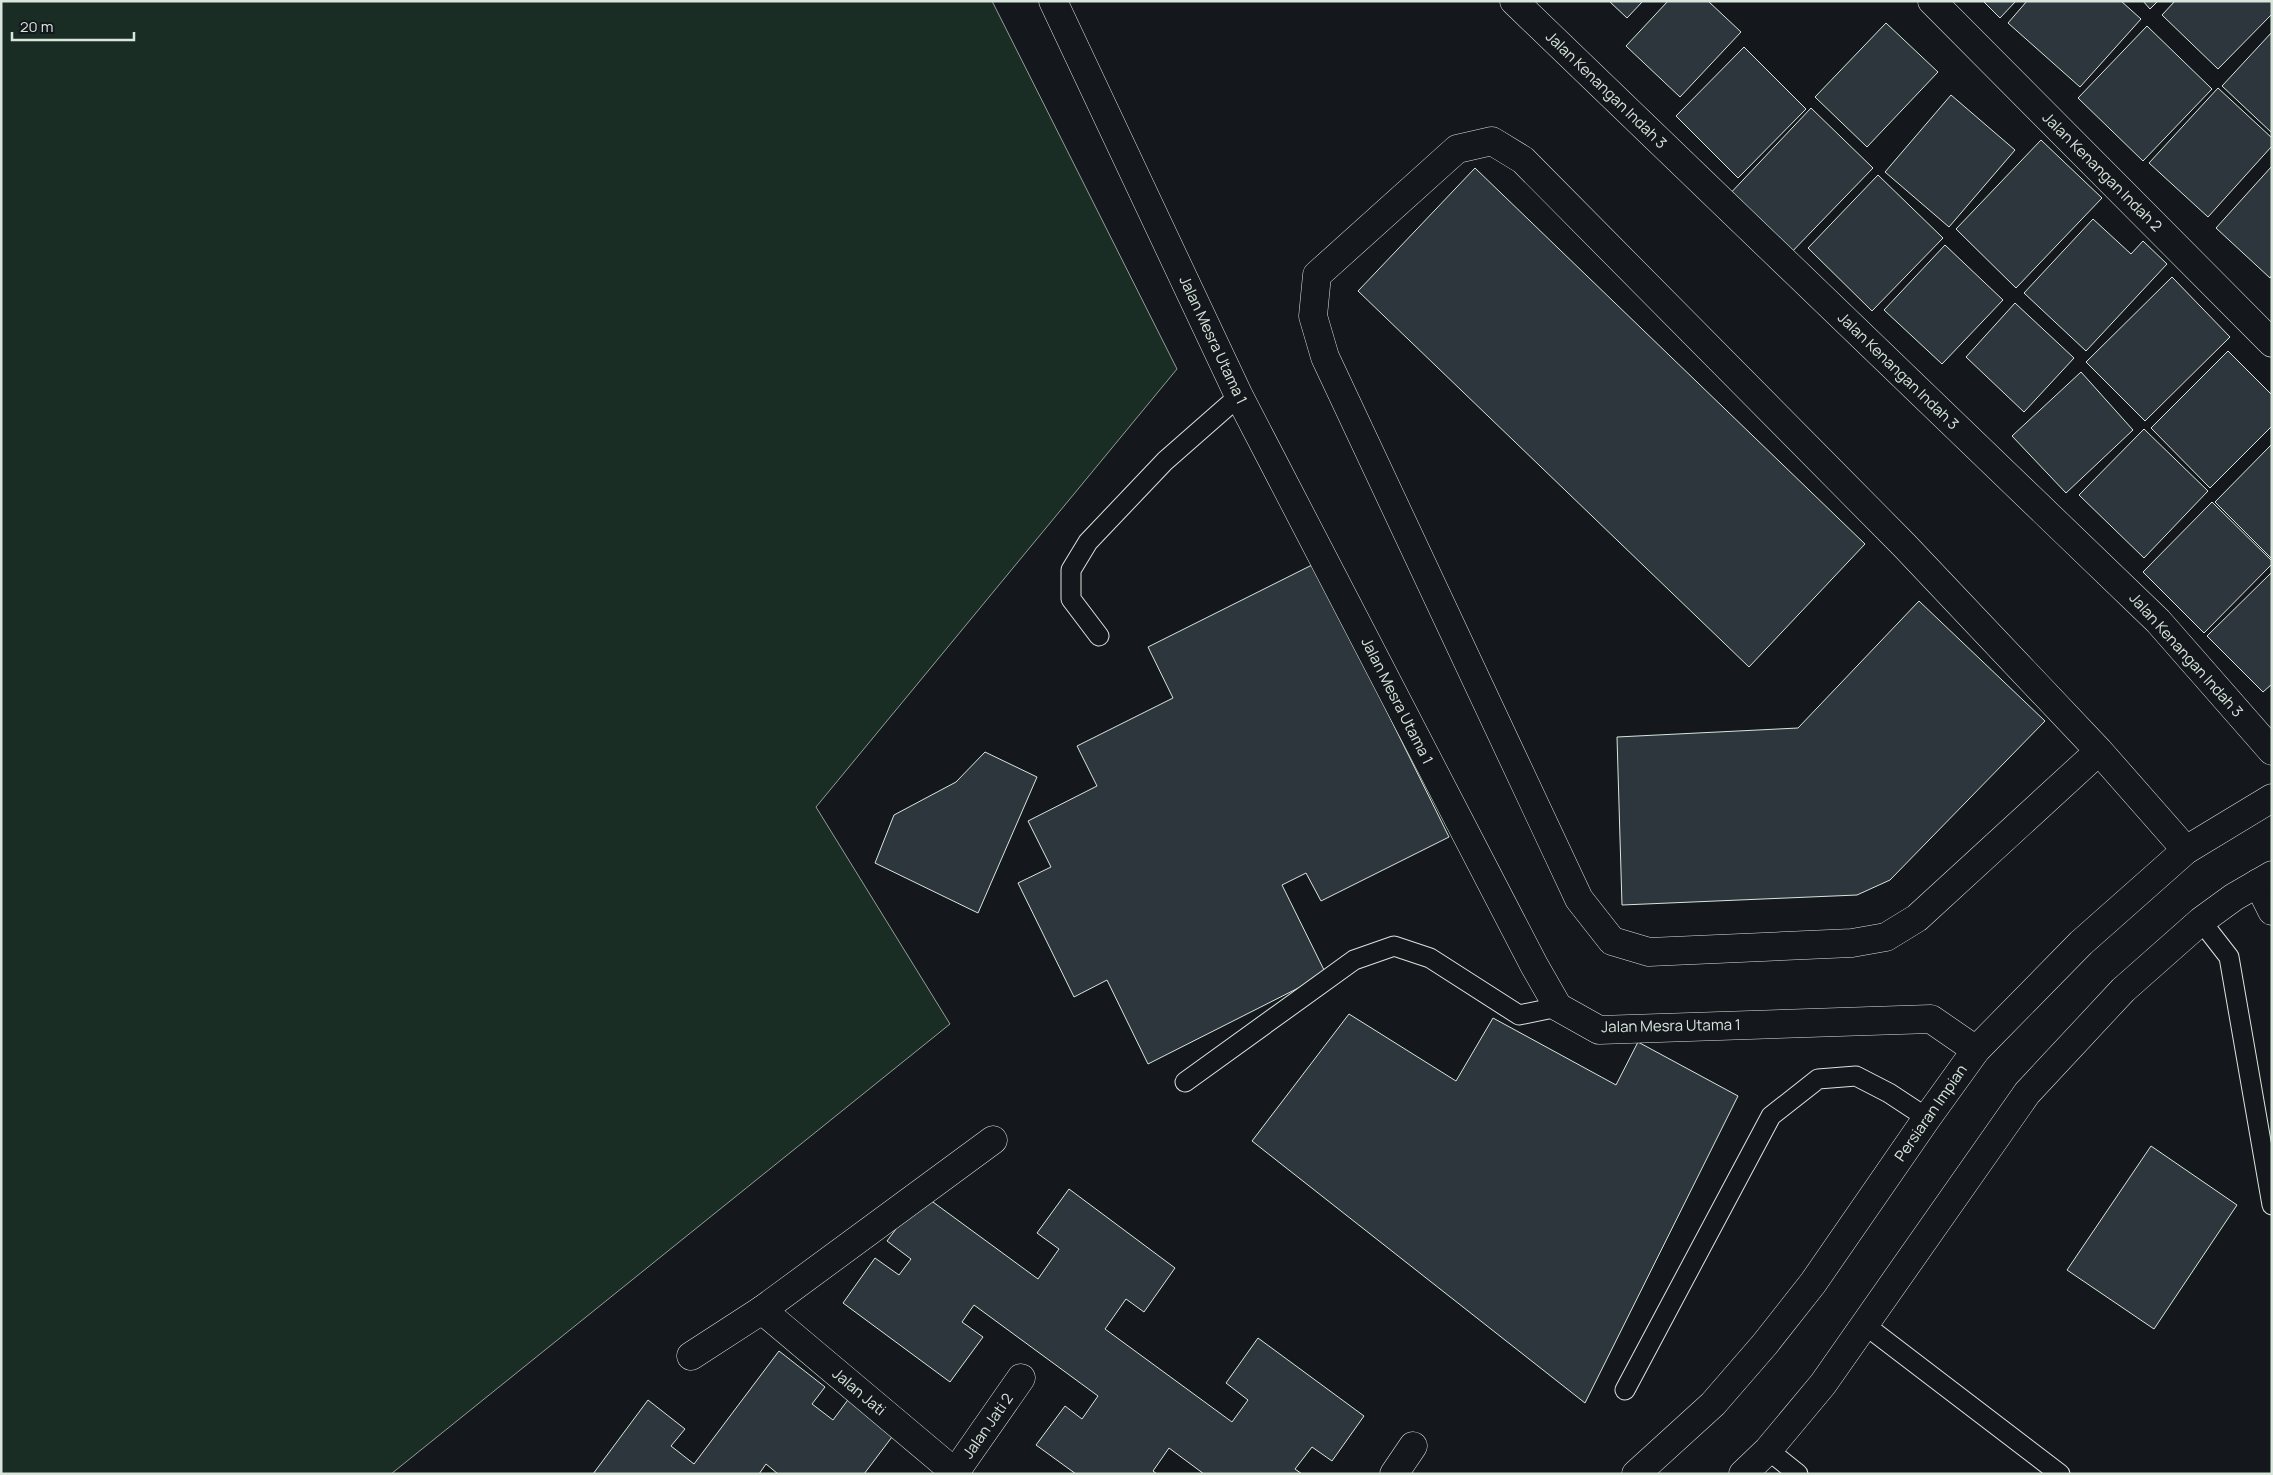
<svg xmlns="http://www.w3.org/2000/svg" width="2273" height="1475" font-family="Manrope,sans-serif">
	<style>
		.green { fill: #1a2d24; stroke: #939e99 }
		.building { fill: #2c363c; stroke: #d8e6dc }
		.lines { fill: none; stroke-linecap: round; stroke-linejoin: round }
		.lane-casing { stroke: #d8e6dc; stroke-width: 21 }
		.street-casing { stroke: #d8e6dc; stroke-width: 29 }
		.secondary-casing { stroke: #d8e6dc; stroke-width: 29 }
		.lane { stroke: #14181c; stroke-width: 19 }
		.street { stroke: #14181c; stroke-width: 28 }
		.secondary { stroke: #14181c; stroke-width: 28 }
		.labels { text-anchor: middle; stroke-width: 4; stroke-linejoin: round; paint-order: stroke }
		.street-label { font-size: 15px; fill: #d8e6dc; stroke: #14181c }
	</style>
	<rect width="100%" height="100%" fill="#14181c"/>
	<!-- green -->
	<polygon class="green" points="1,1 992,1 1177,369 816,807 950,1024 391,1474 1,1474"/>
	<!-- building -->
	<g class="building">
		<polygon points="1609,1 1643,1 1627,18"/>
		<polygon points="1668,1 1708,1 1741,32 1680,97 1626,46"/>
		<polygon points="1983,1 2016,1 2000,18"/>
		<polygon points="2027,1 2121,1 2141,19 2080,87 2008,23"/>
		<polygon points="2143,1 2158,1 2150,9"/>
		<polygon points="2175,1 2272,1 2272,14 2218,69 2162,15"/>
		<polygon points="1886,23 1938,72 1867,147 1815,97"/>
		<polygon points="2147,26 2212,89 2143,161 2078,98"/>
		<polygon points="2272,32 2272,133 2222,86"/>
		<polygon points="1744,47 1806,109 1738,178 1676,116"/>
		<polygon points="2218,88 2272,138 2272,146 2208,217 2149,163"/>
		<polygon points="1951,95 2015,150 1949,227 1885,172"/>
		<polygon points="1811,108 1873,168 1786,258 1725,199"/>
		<polygon points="2041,140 2102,198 2016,288 1956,229"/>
		<polygon points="2272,166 2272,275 2270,278 2216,228"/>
		<polygon points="1475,168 1865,544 1749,667 1358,291"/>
		<polygon points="1878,175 1943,238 1872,311 1808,248"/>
		<polygon points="2093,219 2131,254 2143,241 2167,264 2086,351 2024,293"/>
		<polygon points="1945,245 2003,300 1942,364 1884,310"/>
		<polygon points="2172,277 2230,337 2145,421 2086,362"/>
		<polygon points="2015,303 2074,358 2024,412 1966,357"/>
		<polygon points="2228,351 2272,395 2272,426 2210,488 2151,428"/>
		<polygon points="2081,372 2133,430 2066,493 2012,436"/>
		<polygon points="2144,429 2208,491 2144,558 2079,495"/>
		<polygon points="2272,444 2272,558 2271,558 2215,502"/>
		<polygon points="2212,502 2272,561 2272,564 2204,633 2143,572"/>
		<polygon points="1314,564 1449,837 1321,901 1306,873 1282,885 1326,974 1148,1064 1107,980 1074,997 1018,883 1051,867 1028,821 1097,786 1077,746 1173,698 1148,647"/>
		<polygon points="2272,572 2272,684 2263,692 2207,636"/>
		<polygon points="1919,601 2045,721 1890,880 1857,895 1622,905 1617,737 1798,728"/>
		<polygon points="985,752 1037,777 978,913 875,863 894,815 956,782"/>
		<polygon points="1349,1014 1456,1081 1493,1018 1616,1085 1638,1042 1738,1096 1585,1403 1252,1141"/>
		<polygon points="2151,1146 2237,1205 2154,1329 2067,1270"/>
		<polygon points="1069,1189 1175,1268 1144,1312 1126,1299 1105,1329 1232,1422 1248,1400 1226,1383 1258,1338 1364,1416 1332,1461 1312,1447 1295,1469 1302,1474 1204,1474 1169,1448 1153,1471 1157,1474 1076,1474 1036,1445 1065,1406 1082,1419 1098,1396 974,1305 962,1322 983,1337 950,1382 843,1303 875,1258 899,1275 911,1259 887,1241 922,1194 1038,1279 1059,1249 1037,1233"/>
		<polygon points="779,1351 825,1387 812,1404 833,1420 850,1397 895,1433 864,1474 778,1474 766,1464 759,1474 593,1474 648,1400 685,1429 671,1446 694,1464"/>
	</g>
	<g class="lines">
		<!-- lane casing -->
		<g class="lane-casing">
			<g id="lane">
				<polyline points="1099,636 1071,599 1071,570 1088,542 1165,461 1239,396"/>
				<polyline points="2201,921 2229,957 2272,1205"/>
				<polyline points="1185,1082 1354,960 1394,946 1430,958 1519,1015 1558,1007"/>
				<polyline points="1865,1325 2060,1474"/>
				<polyline points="1625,1390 1771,1116 1818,1079 1856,1076 1889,1093 1927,1118"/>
				<polyline points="1768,1450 1798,1474"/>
			</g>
		</g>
		<!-- street casing -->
		<g class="street-casing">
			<g id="street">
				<polyline points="1053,1 1239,396 1534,965 1558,1007 1599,1030 1931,1019 1976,1050"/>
				<polyline points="1514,1 2158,621 2272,751"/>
				<polyline points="1932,1 2272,343"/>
				<polyline points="2099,751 1917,918 1886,937 1852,943 1649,952 1612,941 1579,899 1325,357 1313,316 1317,275 1457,149 1492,141 1523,160 1904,545 2099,751 2186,850"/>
				<polyline points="2258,883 2272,911"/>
				<polyline points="762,1310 957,1474"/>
				<polyline points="691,1356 762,1310 993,1140"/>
				<polyline points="954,1474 1021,1378"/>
				<polyline points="1394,1474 1413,1446"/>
			</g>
		</g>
		<!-- secondary casing -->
		<g class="secondary-casing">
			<g id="secondary">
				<polyline points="1636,1474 1713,1404 1765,1344 1813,1283 1927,1118 1976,1050 2081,943 2186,850 2272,798"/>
				<polyline points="1743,1474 1768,1450 1823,1384 2027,1093 2123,990 2201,921 2234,897 2272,875"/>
			</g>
		</g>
		<!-- lane -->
		<use href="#lane" class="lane"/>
		<!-- street -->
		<use href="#street" class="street"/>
		<!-- secondary -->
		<use href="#secondary" class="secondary"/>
	</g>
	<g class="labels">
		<!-- street labels -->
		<g class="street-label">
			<text transform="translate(1606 90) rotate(44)" y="5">Jalan Kenangan Indah 3</text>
			<text transform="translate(2102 172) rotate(45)" y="5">Jalan Kenangan Indah 2</text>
			<text transform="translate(1213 340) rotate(65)" y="5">Jalan Mesra Utama 1</text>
			<text transform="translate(1898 371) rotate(44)" y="5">Jalan Kenangan Indah 3</text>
			<text transform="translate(2186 655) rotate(48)" y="5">Jalan Kenangan Indah 3</text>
			<text transform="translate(1397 701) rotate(63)" y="5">Jalan Mesra Utama 1</text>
			<text transform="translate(1671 1026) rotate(-1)" y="5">Jalan Mesra Utama 1</text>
			<text transform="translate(1931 1113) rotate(-55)" y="5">Persiaran Impian</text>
			<text transform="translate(859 1392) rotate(40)" y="5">Jalan Jati</text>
			<text transform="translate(988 1426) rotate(-55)" y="5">Jalan Jati 2</text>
		</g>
	</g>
	<!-- border -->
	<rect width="2273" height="1475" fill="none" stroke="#d8e6dc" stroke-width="5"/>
	<!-- scale -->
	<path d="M12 32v8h122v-8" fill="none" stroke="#d8e6dc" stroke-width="2.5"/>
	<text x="20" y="32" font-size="15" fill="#d8e6dc" stroke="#14181c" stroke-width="4" paint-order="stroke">20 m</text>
</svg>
